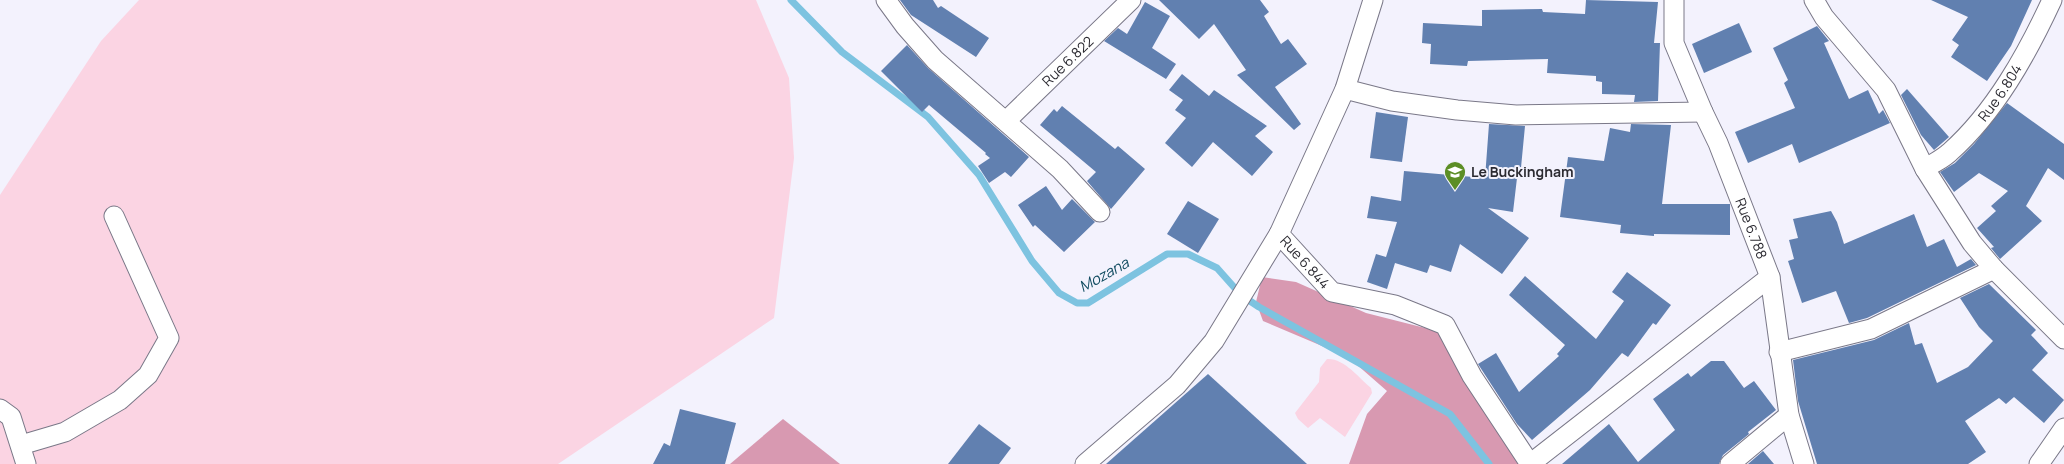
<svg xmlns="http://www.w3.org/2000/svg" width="2064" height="464" font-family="Manrope,sans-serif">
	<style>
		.green { fill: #fbd4e3 }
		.forest { fill: #d899b1 }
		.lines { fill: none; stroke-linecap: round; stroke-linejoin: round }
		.stream { stroke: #7dc3e0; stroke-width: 7 }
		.building { fill: #6180b0 }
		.minor-casing { stroke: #7a7888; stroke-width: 21 }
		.minor { stroke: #fff; stroke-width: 19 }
		.labels { text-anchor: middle; stroke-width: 4; stroke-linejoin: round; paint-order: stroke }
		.street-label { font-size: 14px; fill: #2c2b32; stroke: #f3f2fd }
		.poi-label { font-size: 14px; font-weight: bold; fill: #2c2b32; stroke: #f3f2fd; text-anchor: start }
		.water-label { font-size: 15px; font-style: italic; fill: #0f4a5f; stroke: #f3f2fd }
	</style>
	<rect width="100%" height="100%" fill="#f3f2fd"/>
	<!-- green -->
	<g class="green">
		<polygon points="139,0 756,0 789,78 794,158 774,318 558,464 0,464 0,195 101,41"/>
		<path d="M1327 359C1344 358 1359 378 1371 388L1372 393 1345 437 1320 418 1308 428 1298 419 1295 413 1319 382 1320 368Z"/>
	</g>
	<!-- forest -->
	<g class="forest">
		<polygon points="1262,277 1296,282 1366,313 1437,331 1519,464 1349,464 1367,414 1387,391 1348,357 1263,321 1256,302"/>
		<polygon points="783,419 840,464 730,464"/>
	</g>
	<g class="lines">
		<!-- stream -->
		<polyline class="stream" points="791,0 842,52 928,117 979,175 1032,261 1059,293 1077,303 1088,303 1167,254 1188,254 1217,268 1241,295 1259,307 1450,414 1489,464"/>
	</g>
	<!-- building -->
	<g class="building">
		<polygon points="900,0 933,0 938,8 941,6 989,38 976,57 911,15"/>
		<polygon points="1159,0 1260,0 1269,12 1264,16 1281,44 1288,39 1307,64 1275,87 1301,124 1294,130 1237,75 1246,70 1214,24 1199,39"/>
		<polygon points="1586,0 1658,2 1654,43 1660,43 1658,101 1634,102 1635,95 1602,94 1602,82 1596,81 1596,76 1547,73 1548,59 1468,61 1467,66 1430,64 1431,44 1422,43 1423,23 1482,26 1482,10 1542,9 1543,12 1585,14"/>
		<polygon points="1931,0 2032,0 2011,46 1987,81 1951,57 1959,45 1952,40 1968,17"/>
		<polygon points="1145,2 1170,16 1152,48 1176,64 1166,79 1104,41 1118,28 1127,34"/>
		<polygon points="1739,23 1752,52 1704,73 1692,44"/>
		<polygon points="1817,26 1829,41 1824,43 1849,99 1868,90 1879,114 1883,110 1890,123 1799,163 1792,144 1748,163 1735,132 1795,108 1784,83 1788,80 1773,48"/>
		<polygon points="907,45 928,68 1029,157 1011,177 1005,172 989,183 978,166 990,158 985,154 986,153 929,105 922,112 881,71"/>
		<polygon points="1182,74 1209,96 1214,90 1267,126 1255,136 1273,152 1252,176 1213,142 1192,167 1165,143 1186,118 1175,110 1183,100 1169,90"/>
		<polygon points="1907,89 1949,137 1934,150 1921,135 1901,95"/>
		<polygon points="2007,103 2064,144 2064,180 2048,168 2026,206 2042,221 2000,259 1991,248 1994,247 1977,228 1996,211 1991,206 2008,191 1979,173 1954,192 1940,172 1955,163 1974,144"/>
		<polygon points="1062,106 1115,149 1118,146 1145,169 1111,209 1087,181 1096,172 1040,125 1054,109 1057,112"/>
		<polygon points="1376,112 1408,117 1402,162 1370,158"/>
		<polygon points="1489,124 1525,126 1520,178 1517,178 1513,212 1488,208 1529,238 1502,274 1460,244 1451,272 1430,265 1427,273 1395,263 1387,289 1367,282 1376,254 1386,257 1397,222 1367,218 1371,196 1401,201 1404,171 1485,178"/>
		<polygon points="1631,124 1671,125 1662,204 1730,204 1730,235 1654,234 1654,236 1620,233 1621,225 1560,217 1568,157 1604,161 1610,128 1630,132"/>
		<polygon points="1046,186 1062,210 1072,199 1095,222 1064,252 1035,225 1033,227 1018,205"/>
		<polygon points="1188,201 1219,219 1198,253 1167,234"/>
		<polygon points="1831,211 1837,222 1844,244 1914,214 1927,247 1944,239 1957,267 1971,259 1976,265 1867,318 1849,323 1836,291 1802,303 1788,261 1794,259 1789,240 1798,238 1793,219"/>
		<polygon points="1627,272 1671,305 1656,325 1653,323 1628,357 1622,353 1590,390 1532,440 1517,424 1478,364 1496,353 1519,392 1559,356 1557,354 1565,345 1509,295 1525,276 1596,339 1624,301 1612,292"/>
		<polygon points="1989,284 2036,330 2031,335 2048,353 2032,370 2064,400 2044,423 2014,397 2006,404 1999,398 1965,421 1986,452 1968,464 1817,464 1798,401 1793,360 1874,340 1909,323 1915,345 1922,343 1937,383 1968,367 1993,341 1979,327 1960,298"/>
		<polygon points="1711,361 1724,361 1744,388 1754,381 1776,410 1748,432 1749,434 1723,455 1719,464 1562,464 1609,424 1638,462 1675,430 1653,399 1688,373 1691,377"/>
		<polygon points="1208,374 1307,464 1106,464"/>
		<polygon points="680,409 736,423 725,464 653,464 664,443 670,446"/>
		<polygon points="979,424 1011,448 999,464 948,464"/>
		<polygon points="1763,451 1774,464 1748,464"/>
	</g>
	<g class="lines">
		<!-- minor casing -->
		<g class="minor-casing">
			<g id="minor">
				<polyline points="886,0 905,26 935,60 1060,169 1100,212"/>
				<path id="s1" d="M1373 0 1345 89 1279 234 1332 292 1395 305 1445 325 1472 376 1530 464"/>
				<path id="s2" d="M1674 0V43L1703 112 1718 143 1770 277 1789 415 1804 464"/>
				<polyline points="1814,0 1824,17 1886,90 1925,169 1972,243 1994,269 2064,339"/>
				<polyline points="1345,89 1392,101 1457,110 1516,115 1703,112"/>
				<path id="s3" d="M1006 121 1131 0"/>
				<path id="s4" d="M1925 169C1933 163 1943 159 1950 152 1995 112 2027 54 2052 0"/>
				<polyline points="1779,352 1871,329 1994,269"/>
				<polyline points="0,409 11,417 26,464"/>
				<polyline points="21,445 65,432 120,400 148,375 169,338 114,216"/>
				<polyline points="1085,464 1177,385 1214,341 1279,234"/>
				<polyline points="1530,464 1770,277"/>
				<polyline points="1730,464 1789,415"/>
				<polyline points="2039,464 2064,428"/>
			</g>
		</g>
		<!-- minor -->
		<use href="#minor" class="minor"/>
	</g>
	<!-- icons -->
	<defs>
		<g id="school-pin" transform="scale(1.125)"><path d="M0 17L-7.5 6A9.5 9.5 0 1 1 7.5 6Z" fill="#5c8e25" stroke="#f3f2fd"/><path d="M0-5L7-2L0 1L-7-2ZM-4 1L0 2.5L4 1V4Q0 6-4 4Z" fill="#fff"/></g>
	</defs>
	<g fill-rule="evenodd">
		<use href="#school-pin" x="1455" y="172"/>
	</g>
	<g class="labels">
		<!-- street labels -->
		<g class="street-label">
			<text dy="5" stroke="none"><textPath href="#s3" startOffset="86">Rue 6.822</textPath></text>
			<text dy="5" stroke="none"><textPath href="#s4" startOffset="108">Rue 6.804</textPath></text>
			<text dy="5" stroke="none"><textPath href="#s2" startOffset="244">Rue 6.788</textPath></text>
			<text dy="5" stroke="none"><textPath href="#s1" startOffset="291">Rue 6.844</textPath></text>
		</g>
		<!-- poi labels -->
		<g class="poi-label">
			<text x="1471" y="177">Le Buckingham</text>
		</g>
		<!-- water labels -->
		<g class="water-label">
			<text transform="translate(1104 275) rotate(-29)" y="5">Mozana</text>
		</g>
	</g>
</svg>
